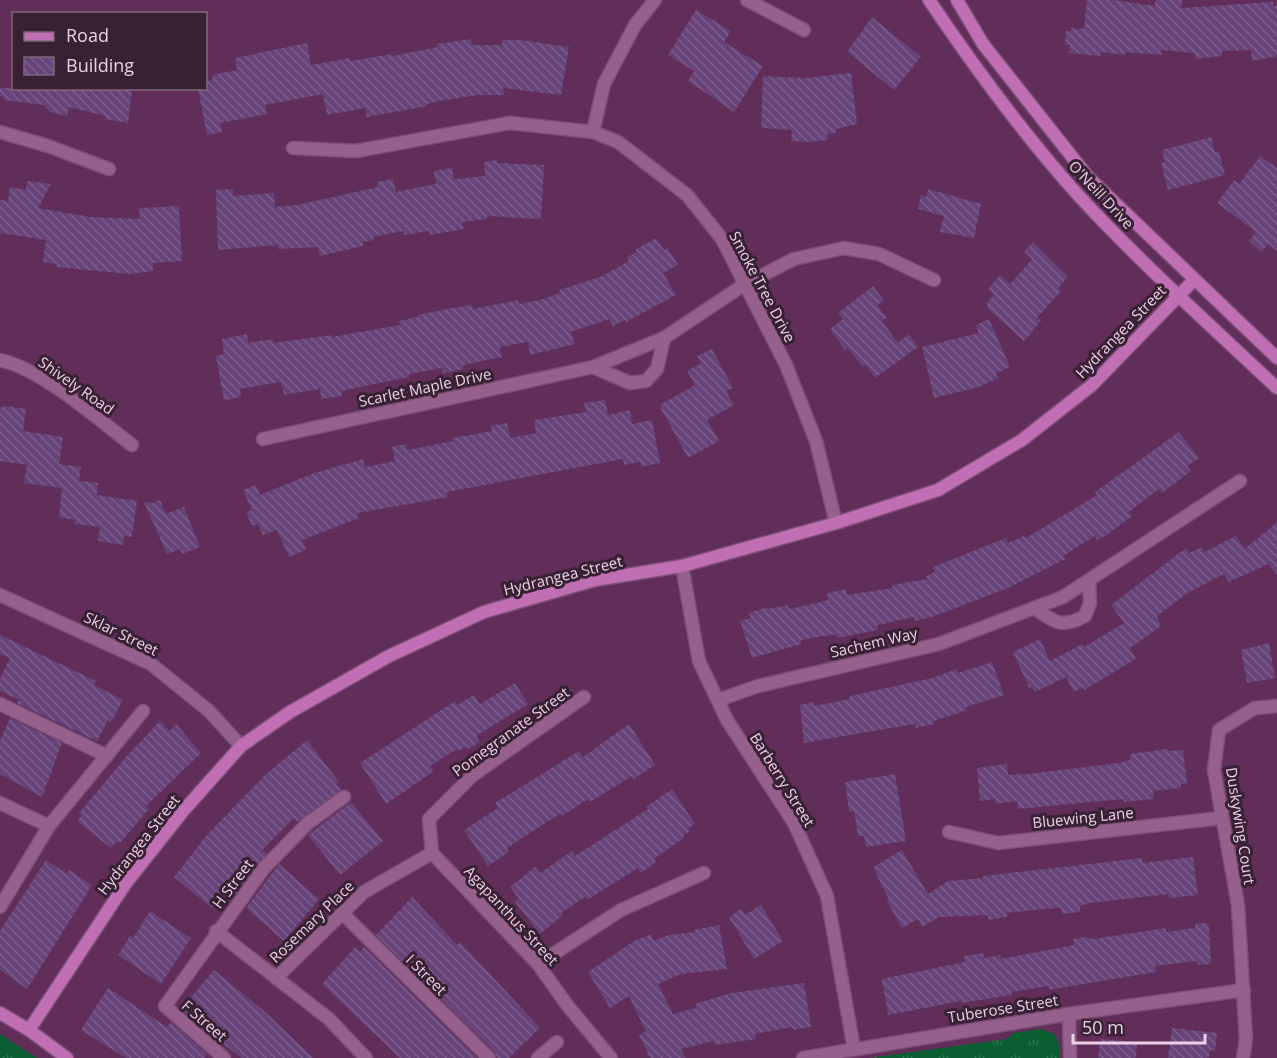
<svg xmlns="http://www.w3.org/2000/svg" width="1277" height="1058" font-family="'Open Sans',sans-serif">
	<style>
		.park { fill: url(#park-tufts) }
		.building { fill: url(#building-back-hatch) }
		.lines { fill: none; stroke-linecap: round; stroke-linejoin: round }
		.street-casing { stroke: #7c4e75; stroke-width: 15 }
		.secondary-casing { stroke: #7c4e75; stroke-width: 15 }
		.street { stroke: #95618c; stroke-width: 12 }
		.secondary { stroke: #c16fb4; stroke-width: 12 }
		.labels { text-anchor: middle; stroke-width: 6; stroke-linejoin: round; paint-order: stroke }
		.street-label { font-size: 15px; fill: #edcfe7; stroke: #372133 }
	</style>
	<defs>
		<pattern id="park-tufts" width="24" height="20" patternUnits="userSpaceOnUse" patternTransform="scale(1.5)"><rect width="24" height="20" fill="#0a5e32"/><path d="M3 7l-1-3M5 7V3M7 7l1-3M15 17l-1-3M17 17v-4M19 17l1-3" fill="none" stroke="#2e7450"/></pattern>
		<pattern id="building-back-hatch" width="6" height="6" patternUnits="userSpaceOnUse" patternTransform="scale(1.5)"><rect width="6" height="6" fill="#664378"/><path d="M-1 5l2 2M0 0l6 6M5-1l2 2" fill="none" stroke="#7c5d8b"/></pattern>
	</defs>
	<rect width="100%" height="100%" fill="#602e58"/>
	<!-- park -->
	<g class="park">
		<polygon points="1040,1029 1055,1034 1059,1045 1059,1058 869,1058 1007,1039 1013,1033"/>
		<polygon points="0,1034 37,1058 0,1058"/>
	</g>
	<!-- building -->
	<g class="building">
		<polygon points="1087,0 1113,0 1155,6 1155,0 1182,0 1181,8 1273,2 1273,6 1277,6 1277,56 1252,61 1251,50 1222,51 1222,56 1195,59 1195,53 1162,50 1161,55 1125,52 1125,55 1101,52 1100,56 1069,53 1070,45 1065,45 1066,31 1071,31 1072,28 1084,29"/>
		<polygon points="696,10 731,31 724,42 763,66 734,112 688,81 694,71 668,55"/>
		<polygon points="872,17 921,57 894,90 847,52"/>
		<polygon points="471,39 472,45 502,45 502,40 521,40 569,47 561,95 503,88 504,95 478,95 439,101 427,104 427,106 367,117 365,108 327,115 323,94 265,105 267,114 220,123 222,132 207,135 198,88 206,88 206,81 213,80 212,75 237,70 235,58 307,43 311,65 350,58 350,61 392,54 392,56 438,47 437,44"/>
		<polygon points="851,73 857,124 836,129 836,133 827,134 828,140 810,142 791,141 792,130 761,128 763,76 804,78"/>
		<polygon points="0,88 132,88 128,123 105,119 106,116 69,107 67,116 50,112 44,105 4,100 4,97 0,96"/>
		<polygon points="1211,137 1215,152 1219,151 1225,175 1168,190 1161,163 1165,162 1162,150"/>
		<polygon points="1260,156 1277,168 1277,251 1268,244 1262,252 1249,241 1256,232 1217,203 1234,180 1239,184"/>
		<polygon points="497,160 497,163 544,165 541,219 487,216 487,219 462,222 464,229 430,235 429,231 404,235 404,231 373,237 374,240 363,242 363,246 320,256 318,247 278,249 278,245 218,250 216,190 233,189 233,196 274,193 275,207 297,205 378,187 377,182 393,179 396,192 436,184 434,171 452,168 454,179 485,176 484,162"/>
		<polygon points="27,181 51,184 38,208 91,217 140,219 139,208 179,206 182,261 153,263 153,271 130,274 56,267 57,264 43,262 46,240 0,233 0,200 8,201 10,187 26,190"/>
		<polygon points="928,189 981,204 974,238 940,232 944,216 918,209 921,195 926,197"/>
		<polygon points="656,238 664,250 668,248 678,265 663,273 676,295 626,322 625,320 613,326 609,319 571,332 575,344 530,355 528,342 500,347 502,357 463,365 464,369 443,373 442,368 409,374 409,377 341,391 342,396 321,399 320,389 284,395 281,382 240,389 241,397 224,400 216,356 224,354 222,339 247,334 248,343 273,339 273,343 332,335 332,337 400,325 399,321 418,317 418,315 452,308 472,305 473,309 518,300 519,304 544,299 560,293 559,290 600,277 629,261 627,257 637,252 635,250"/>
		<polygon points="1033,242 1068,277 1058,288 1061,291 1037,318 1041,321 1024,341 987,308 987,303 994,295 988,289 1000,275 1010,284 1032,259 1024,252"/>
		<polygon points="873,286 884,300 877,305 887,318 882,321 898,343 909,334 918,347 875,378 866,365 863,367 848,348 845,350 830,329 843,319 838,313"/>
		<polygon points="989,319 1010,367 996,373 998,378 979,387 934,398 922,347 979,333 976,325"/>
		<polygon points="712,349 733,388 726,391 734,405 707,420 719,441 688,458 661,409 661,404 695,385 687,371 701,363 697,356"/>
		<polygon points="605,400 608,415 630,410 632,424 652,420 660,463 641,467 640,462 624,465 623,459 447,492 448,497 358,513 359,518 302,540 306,550 289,557 277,530 263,535 258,524 252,526 246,512 252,510 243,490 256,485 260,495 314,473 363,459 365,467 395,461 392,447 406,444 407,450 453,441 453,438 492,431 491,426 507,423 510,438 536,433 534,420 586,412 584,403"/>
		<polygon points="5,406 26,409 23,431 63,437 59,464 81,467 79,481 98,483 97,495 137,501 132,537 124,536 123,545 98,541 100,527 74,524 75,520 59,517 62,488 24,483 27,465 0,461 0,408"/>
		<polygon points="1179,432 1199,458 1187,466 1191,471 1162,493 1159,489 1146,499 1129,512 1132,516 1107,535 1097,540 1095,536 1063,556 1065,559 1008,588 932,617 915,621 914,617 877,625 878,630 837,638 836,634 801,640 801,644 752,658 740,621 751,618 749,613 768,607 768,609 788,605 789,609 817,603 828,600 827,593 846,589 847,595 893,588 892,585 927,579 926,576 935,572 933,567 1006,538 1008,543 1024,536 1026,538 1097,495 1095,492"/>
		<polygon points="160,500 166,514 184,507 200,547 182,554 180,549 167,554 144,502 153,503"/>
		<polygon points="1277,522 1277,575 1268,564 1229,582 1224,574 1186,594 1157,616 1161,626 1130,648 1136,659 1084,690 1083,687 1074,692 1066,677 1035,692 1032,687 1029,688 1013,652 1040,639 1050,661 1082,644 1084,647 1124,623 1111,605 1186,548 1189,553 1202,547 1204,552 1236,536 1245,549"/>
		<polygon points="0,635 96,681 94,685 123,700 111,722 108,720 97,741 17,703 19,700 0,691 0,679 10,658 0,654"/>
		<polygon points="1269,643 1275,678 1247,683 1241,650"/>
		<polygon points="992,662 1004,695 966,707 967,710 934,721 934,724 916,728 915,724 804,743 800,705 813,702 814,706 850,699 850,696 932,678 957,669 958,673"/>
		<polygon points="515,683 528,704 476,736 480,742 468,749 466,747 458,751 457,749 430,766 434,771 386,804 360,763 455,701 457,705 474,695 480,704"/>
		<polygon points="10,718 62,743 42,797 0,774 0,741"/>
		<polygon points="160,721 170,731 176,724 201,753 146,806 149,809 120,843 117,841 111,848 77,821 82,815 79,813 125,758"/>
		<polygon points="629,724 655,765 634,779 632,776 590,802 588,799 562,816 561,813 513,844 507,848 509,852 488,866 464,830 498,808 495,803 579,751 583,757"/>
		<polygon points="307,740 339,782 336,784 341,790 297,822 294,818 262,850 267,854 233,897 226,891 212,908 174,877 207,835 265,775"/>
		<polygon points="1168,749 1169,751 1183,750 1187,784 1181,784 1181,788 1153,791 1154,799 1124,802 1123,799 1018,809 1017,801 996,804 995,799 980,801 977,768 1007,764 1008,775 1028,774 1119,763 1130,760 1130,754"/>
		<polygon points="895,774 906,841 866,847 864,836 858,836 854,811 849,812 845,782"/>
		<polygon points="672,789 695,824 688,829 690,831 683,836 684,838 654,859 656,862 641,873 638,868 587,900 585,897 561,913 563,915 540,934 515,902 519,899 510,887 535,867 540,873 572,851 575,856 648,809 646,807"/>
		<polygon points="351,802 383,841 340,875 308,835"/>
		<polygon points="902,850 928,894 948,881 983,878 983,876 1142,858 1143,863 1193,857 1198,895 1169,898 1168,894 1091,903 1080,906 1080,912 1062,914 1061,908 1044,909 1007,913 1007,917 988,920 988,915 939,917 922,927 918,919 902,928 887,901 889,900 873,867"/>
		<polygon points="46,860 67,874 69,870 92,885 27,989 0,970 0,931"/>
		<polygon points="279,864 319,899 284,941 246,908"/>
		<polygon points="412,897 457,945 460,942 540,1028 509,1058 497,1058 495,1052 376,935"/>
		<polygon points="761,905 783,941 754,959 729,917 741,909 745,915"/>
		<polygon points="150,911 191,938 161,984 118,955 130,936 133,938"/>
		<polygon points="1206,923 1209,926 1211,964 1198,965 1197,961 1155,966 1156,972 1049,990 1049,986 1011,992 1012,995 961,1003 961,1001 888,1015 882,979 965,962 964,956 983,953 984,958 1000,955 1001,959 1074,945 1073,939 1086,937 1093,939 1166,928 1166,932 1195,928 1195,924"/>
		<polygon points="719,925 727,969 681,974 658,984 673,1014 696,1008 695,1004 731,993 804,983 811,1027 793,1030 792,1027 755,1034 756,1039 715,1045 713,1041 681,1049 686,1058 650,1058 639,1035 646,1032 629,996 610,1008 588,972 634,941 651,934 654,941 668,935 695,932 694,930"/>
		<polygon points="355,947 360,952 364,947 477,1058 400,1058 322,984"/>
		<polygon points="214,970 263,1010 313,1058 241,1058 181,1009"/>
		<polygon points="108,988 167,1027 171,1022 207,1054 205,1058 126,1058 81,1030"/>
		<polygon points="1172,1028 1217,1033 1215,1051 1210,1050 1209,1058 1168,1058"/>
		<polygon points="1100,1039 1137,1042 1136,1058 1098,1058"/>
	</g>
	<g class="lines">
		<!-- street casing -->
		<g class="street-casing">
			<g id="street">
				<polyline points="747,0 804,30"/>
				<polyline points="0,132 48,146 109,169"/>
				<polyline points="593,132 604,84 635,25 655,0"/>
				<polyline points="293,148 356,151 510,123 593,132 618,142 687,195 722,239 786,365 816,441 836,523"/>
				<path d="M0 360C40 368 98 419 132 445"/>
				<polyline points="593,367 630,383 646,381 657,369 664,338"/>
				<polyline points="263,439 593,367 664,338 745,284 794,259 844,248 879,254 934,280"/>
				<polyline points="682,566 699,661 727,720 794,823 827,896 854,1049"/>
				<polyline points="0,595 151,664 209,711 241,746"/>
				<path d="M1034 608C1055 622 1061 629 1085 616L1090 603 1089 580"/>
				<polyline points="718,700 758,686 939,644 1063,597 1240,481"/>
				<polyline points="0,704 107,756"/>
				<polyline points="0,803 49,826"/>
				<polyline points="949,832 998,843 1221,818"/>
				<polyline points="432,853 538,964 567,1005 611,1058"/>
				<polyline points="432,853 429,819 473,775 584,697"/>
				<polyline points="0,907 49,826 143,711"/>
				<polyline points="342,913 489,1058"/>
				<polyline points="216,931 329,1019 366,1058"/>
				<polyline points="538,964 621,910 704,873"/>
				<polyline points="276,978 364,892 432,853"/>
				<polyline points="1069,1014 1070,1058"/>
				<polyline points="224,1058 165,1006 264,868 308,823 344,797"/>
				<polyline points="538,1058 557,1042"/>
				<polyline points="803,1058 1069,1014 1244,990"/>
				<polyline points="1243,1058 1246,1040 1238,905 1214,770 1219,730 1255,708 1277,706"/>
			</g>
		</g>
		<!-- secondary casing -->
		<g class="secondary-casing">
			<g id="secondary">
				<path d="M929 0C975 68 1023 134 1078 195 1141 263 1210 325 1277 388"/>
				<polyline points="957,0 983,44 1088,177 1277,358"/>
				<polyline points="0,1013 29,1030 67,1058"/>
				<polyline points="29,1030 126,883 184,810 241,746 290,712 389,656 484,612 595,580 682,566 836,523 938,490 1022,440 1092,385 1194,280"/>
			</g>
		</g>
		<!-- street -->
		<use href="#street" class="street"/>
		<!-- secondary -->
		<use href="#secondary" class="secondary"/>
	</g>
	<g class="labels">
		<!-- street labels -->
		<g class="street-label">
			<text transform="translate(1101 195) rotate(47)" y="5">O'Neill Drive</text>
			<text transform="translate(762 287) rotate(62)" y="5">Smoke Tree Drive</text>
			<text transform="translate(1121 332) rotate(-46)" y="5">Hydrangea Street</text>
			<text transform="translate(76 386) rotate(35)" y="5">Shively Road</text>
			<text transform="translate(425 388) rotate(-12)" y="5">Scarlet Maple Drive</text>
			<text transform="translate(563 576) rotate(-14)" y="5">Hydrangea Street</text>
			<text transform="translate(121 634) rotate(26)" y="5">Sklar Street</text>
			<text transform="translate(874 643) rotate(-13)" y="5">Sachem Way</text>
			<text transform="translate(511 732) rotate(-36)" y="5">Pomegranate Street</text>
			<text transform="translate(782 780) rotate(58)" y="5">Barberry Street</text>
			<text transform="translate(1083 818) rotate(-6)" y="5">Bluewing Lane</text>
			<text transform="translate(1240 826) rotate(81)" y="5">Duskywing Court</text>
			<text transform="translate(139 845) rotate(-52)" y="5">Hydrangea Street</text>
			<text transform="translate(233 884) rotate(-53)" y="5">H Street</text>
			<text transform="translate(511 916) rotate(47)" y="5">Agapanthus Street</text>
			<text transform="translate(312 922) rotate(-44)" y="5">Rosemary Place</text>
			<text transform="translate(426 975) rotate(45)" y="5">I Street</text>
			<text transform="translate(1003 1009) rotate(-9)" y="5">Tuberose Street</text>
			<text transform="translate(204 1021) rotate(41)" y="5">F Street</text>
		</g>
	</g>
	<!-- legend -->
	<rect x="12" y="12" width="195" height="78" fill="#372133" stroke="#80677b" stroke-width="1.5"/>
	<rect x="24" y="32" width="30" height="9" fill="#c16fb4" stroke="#80677b" stroke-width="1.5"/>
	<text x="66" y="42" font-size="18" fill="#edcfe7">Road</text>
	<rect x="24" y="57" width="30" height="18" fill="url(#building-back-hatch)" stroke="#80677b" stroke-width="1.5"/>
	<text x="66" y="72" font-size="18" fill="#edcfe7">Building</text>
	<!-- scale -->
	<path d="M1073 1034v9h132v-9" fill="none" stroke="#edcfe7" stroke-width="3"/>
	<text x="1082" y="1034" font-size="18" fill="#edcfe7" stroke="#372133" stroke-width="4.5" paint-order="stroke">50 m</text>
</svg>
